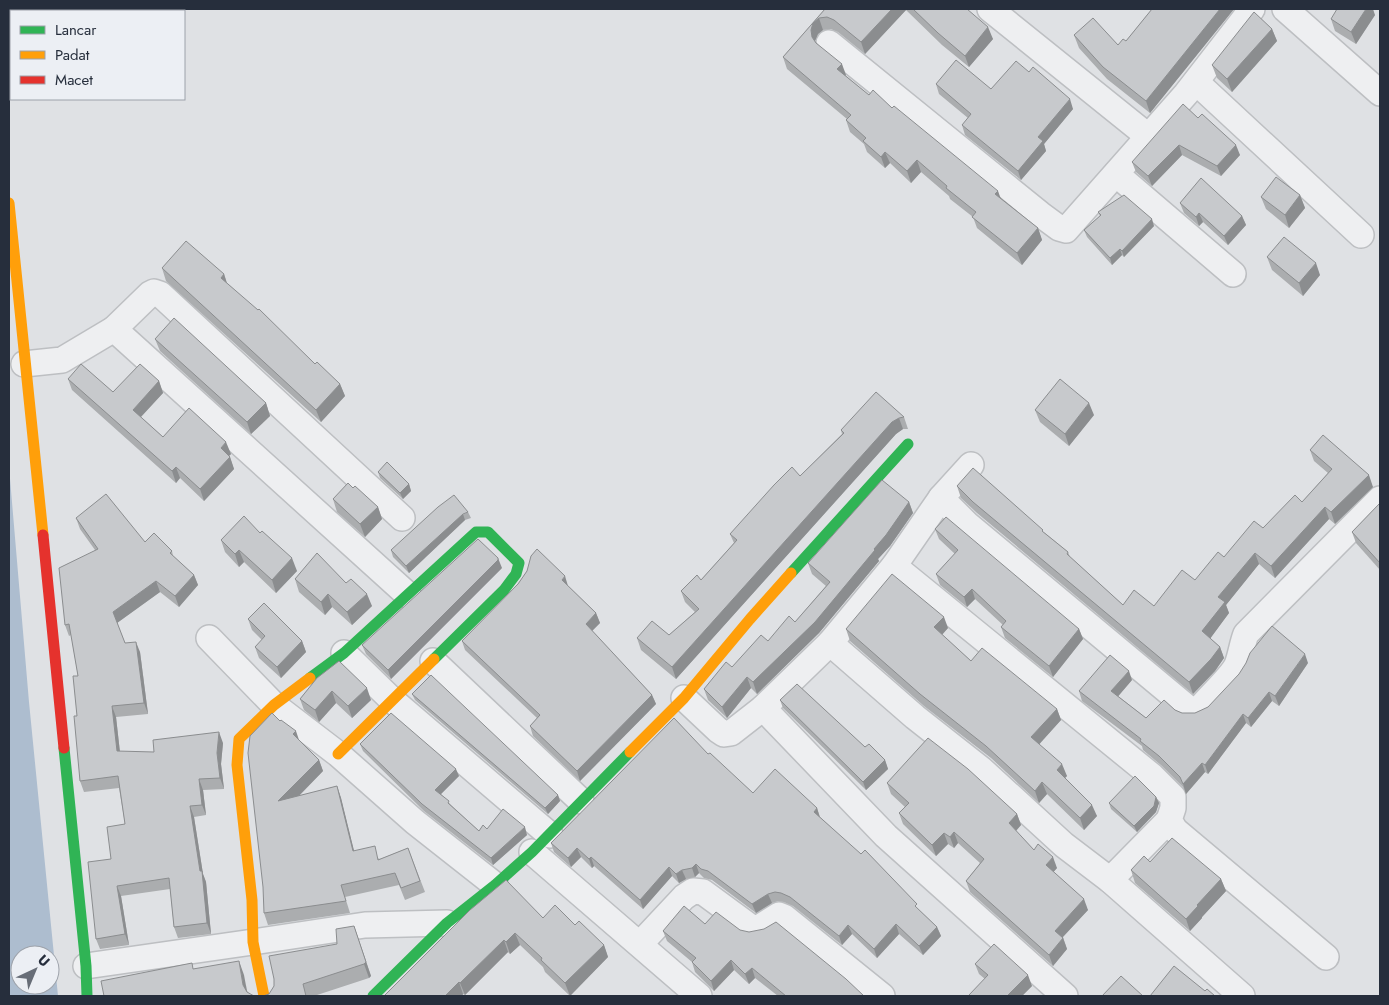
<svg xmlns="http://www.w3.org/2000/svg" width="1389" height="1005" font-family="Jost,sans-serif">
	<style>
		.water { fill: #adbdcf; fill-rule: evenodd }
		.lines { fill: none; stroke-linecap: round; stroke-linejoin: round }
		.street-casing { stroke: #bdbfc2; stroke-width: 28 }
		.street { stroke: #eeeff1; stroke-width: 25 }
		.fast { stroke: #30b455; stroke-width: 11 }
		.slow { stroke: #ff9f0a; stroke-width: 11 }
		.jam { stroke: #e5322d; stroke-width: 11 }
		.wall { fill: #abadaf }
		.shaded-wall { fill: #8b8d8f }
		.building { fill: #c7c9cc; stroke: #8b8d8f }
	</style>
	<rect width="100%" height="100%" fill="#dfe1e4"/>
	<!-- water -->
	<path class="water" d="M9 467 29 702 58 996H9ZM20 955H50V985H20Z"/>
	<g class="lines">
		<!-- street casing -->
		<g class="street-casing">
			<g id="street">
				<polyline points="990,9 1149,137"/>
				<polyline points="1285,9 1380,93"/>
				<polyline points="829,43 1040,214 1059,228 1066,230 1186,94 1252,9"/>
				<polyline points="1196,82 1361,235"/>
				<polyline points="1116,174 1233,274"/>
				<polyline points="114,329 150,294 154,292 160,294 402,518"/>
				<polyline points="24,364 62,360 114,329 408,595"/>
				<path d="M941 498 967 524 1188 708 1194 709 1201 707C1210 696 1232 676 1237 665 1241 655 1242 644 1246 634L1380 499"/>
				<polyline points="894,566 1152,776 1173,797 1173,808 1169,820 1175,830 1326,957"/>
				<polyline points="209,638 274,705 338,754 415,822 495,885"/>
				<polyline points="830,643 915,717 981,769 1064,845 1110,880 1242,996"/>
				<polyline points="344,653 392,700 550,835"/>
				<polyline points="433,661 581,801"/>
				<polyline points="684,698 718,730 724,734 731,733 763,708 830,643 894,566 941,498 971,465"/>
				<polyline points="763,708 886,836 1065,996"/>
				<polyline points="532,852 699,996"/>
				<polyline points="1110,880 1169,820"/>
				<polyline points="640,944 684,897 693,891 703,892 752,928 760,927 779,915 784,917 882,996"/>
				<polyline points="86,966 253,942 365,925 447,923"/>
			</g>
		</g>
		<!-- street -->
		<use href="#street" class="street"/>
		<!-- fast -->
		<g class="fast">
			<polyline points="791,573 908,444"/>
			<polyline points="310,678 344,653 476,532 488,532 519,563 516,574 504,590 434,659"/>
			<polyline points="64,748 86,966 87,996"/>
			<polyline points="373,996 447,923 495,885 532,852 630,752"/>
		</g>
		<!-- slow -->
		<g class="slow">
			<polyline points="9,203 43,535"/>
			<polyline points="630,752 684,698 750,619 791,573"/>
			<polyline points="338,754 434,659"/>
			<polyline points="264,996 253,942 252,900 237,765 239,739 274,705 310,678"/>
		</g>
		<!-- jam -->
		<polyline class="jam" points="43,535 64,748"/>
	</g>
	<!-- wall -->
	<g class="wall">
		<polygon points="823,9 967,9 993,39 969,67 942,45 906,10 865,54 838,32 831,29 823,30 818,34 815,41 846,76 869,95 892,108 1038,228 1042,240 1022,265 977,228 973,217 950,199 949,196 921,172 911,183 890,163 885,168 867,152 864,144 850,132 846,120 847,119 787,69 783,57 824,10"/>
		<polygon points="1152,9 1234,9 1150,113 1107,79 1079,48 1074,35 1118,45 1126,41"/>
		<polygon points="1375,15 1356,44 1335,31 1331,19"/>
		<polygon points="1272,29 1277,41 1232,92 1217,78 1212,65"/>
		<polygon points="1029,72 1073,109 1044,144 1046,151 1021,180 965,135 962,125 968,118 939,94 936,84 991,89"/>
		<polygon points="1198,118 1240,155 1221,176 1182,155 1152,186 1136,172 1132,162"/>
		<polygon points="1300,195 1305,208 1289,228 1266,209 1261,197"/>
		<polygon points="1180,203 1242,216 1246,225 1228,245 1203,222 1199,226 1184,213"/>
		<polygon points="1098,212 1154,226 1124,257 1122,255 1112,265 1087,237 1084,230 1100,216"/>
		<polygon points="1267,257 1320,275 1303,296 1272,270"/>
		<polygon points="162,268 224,274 227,283 315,364 340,384 345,396 321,422 166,281"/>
		<polygon points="155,339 266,403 270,416 251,434 160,351"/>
		<polygon points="68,379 113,392 159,381 163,393 141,417 163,437 231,454 229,456 230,457 234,469 204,501 180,478 176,483 72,390"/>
		<polygon points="1035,410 1094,415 1069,446 1040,422"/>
		<polygon points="904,417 908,429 903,429 896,434 676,679 641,650 637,638 669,635 695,612 685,602 681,591 701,580 734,543 730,534 800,476 842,434 841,430"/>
		<polygon points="1310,450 1373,487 1335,524 1329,519 1275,578 1259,564 1226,605 1229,613 1210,638 1220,647 1224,658 1215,671 1193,694 977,513 961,498 957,486 1045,533 1068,552 1070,557 1123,605 1154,606 1195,580 1263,528 1302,502 1328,473 1314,461"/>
		<polygon points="378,472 409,484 411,491 403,499 380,478"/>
		<polygon points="353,488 378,507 382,519 365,537 337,512 333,499"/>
		<polygon points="909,502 913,513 890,546 878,559 879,561 819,633 757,694 751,688 727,718 708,700 704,689 768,641 795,622 826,586 812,574 808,563"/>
		<polygon points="1380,503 1380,570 1356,543 1352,532"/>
		<polygon points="468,512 471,518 465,520 409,573 393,557 391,550"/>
		<polygon points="76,518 145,542 172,551 173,556 194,575 198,585 179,607 160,592 117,623 125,643 140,652 148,714 116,717 120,752 154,752 223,743 221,764 224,789 203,790 206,815 194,817 203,874 206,882 211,934 178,938 174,927 170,889 121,896 129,945 100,949 96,939 111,859 125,824 119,788 84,792 80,781 77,716 78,676 71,635 69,636 65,625 95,550 80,529"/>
		<polygon points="935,529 1079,629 1083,639 1053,677 1005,638 1001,627 1003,625 975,599 967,607 940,585 936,574 955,554 939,539"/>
		<polygon points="221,540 297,571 276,593 244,562 239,567 225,552"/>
		<polygon points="502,568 391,679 366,654 362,645"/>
		<polygon points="527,571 568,586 596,613 600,623 592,631 652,695 656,704 580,781 533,736 530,726 537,718 465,650 462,641 518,584"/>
		<polygon points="295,579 346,583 372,606 352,625 332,607 325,615 299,592"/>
		<polygon points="248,619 302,641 306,652 281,678 259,658 255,647 262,640 252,630"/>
		<polygon points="948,628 942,635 971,661 1057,709 1061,720 1039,744 1067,776 1065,778 1097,816 1084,830 1047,794 1039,803 991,758 924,706 850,641 846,629"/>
		<polygon points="1308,663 1279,706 1272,701 1251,727 1246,723 1208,774 1205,772 1186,794 1183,787 1162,766 1143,750 1142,746 1082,701 1079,691 1132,680 1118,696 1146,718 1175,710 1182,713 1195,713"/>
		<polygon points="317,678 371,700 352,718 336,703 319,722 304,710 300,699"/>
		<polygon points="412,694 558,795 560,801 548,814 415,700"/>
		<polygon points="780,700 865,747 885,760 888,769 866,790 783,708"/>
		<polygon points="299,740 319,760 323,771 299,796 337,786 341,798 354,851 380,859 408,848 425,892 405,900 399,885 345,897 350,913 268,925 264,913"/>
		<polygon points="360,744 459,776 441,794 451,805 479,831 527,835 493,865 424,811 363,751"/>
		<polygon points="708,754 753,793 817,808 820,817 937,927 941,936 923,955 899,934 877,958 852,934 842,945 793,906 784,902 778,901 772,903 756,913 712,880 704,878 699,873 695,877 686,879 679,883 672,876 643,909 594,866 592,868 581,857 571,867 554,852 551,843"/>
		<polygon points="887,783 1017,814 1021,825 1016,831 1034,850 1057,868 1053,872 1088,910 1063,937 1067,949 1053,966 970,892 966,881 980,863 958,843 954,848 948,844 936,856 903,824 899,813 905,807 891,794"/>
		<polygon points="1156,797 1159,803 1156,812 1137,832 1111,809 1109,803"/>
		<polygon points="1150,862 1221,879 1226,891 1202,917 1202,918 1190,931 1135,883 1131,870"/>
		<polygon points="543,918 575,925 604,945 608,957 570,996 545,972 543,967 520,945 510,954 508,952 465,995 463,994 462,996 384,996"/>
		<polygon points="705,924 740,930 864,996 778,996 755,978 749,984 734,970 714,991 695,972 692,962 667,941 663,931"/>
		<polygon points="354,926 371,976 369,978 314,996 263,996 269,994 337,944"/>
		<polygon points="975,964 1032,986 1022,996 969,996 969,995 985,979 979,974"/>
	</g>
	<!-- shaded-wall -->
	<g class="shaded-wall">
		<polygon points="892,9 905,9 906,10 865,54 861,42"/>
		<polygon points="1220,9 1234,9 1150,113 1146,101"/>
		<polygon points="1366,9 1373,9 1375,15 1356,44 1351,32"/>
		<polygon points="819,18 823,30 818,34 815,41 812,37 811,30 813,23"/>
		<polygon points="988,27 993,39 969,67 965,56"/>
		<polygon points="1272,29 1277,41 1232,92 1227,79"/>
		<polygon points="842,64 846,75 842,80 837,69"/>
		<polygon points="1070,99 1073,109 1044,144 1046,151 1021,180 1018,171 1038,137"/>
		<polygon points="1179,145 1182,155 1152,186 1148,176"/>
		<polygon points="1236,145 1240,155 1221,176 1217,166"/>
		<polygon points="885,152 890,163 885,168 881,157"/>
		<polygon points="917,160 921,172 911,183 907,171"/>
		<polygon points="998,191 1002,202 995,194"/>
		<polygon points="1300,195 1305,208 1289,228 1285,215"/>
		<polygon points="1199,213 1203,222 1199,226 1196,217"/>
		<polygon points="1242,216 1246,225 1228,245 1224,236"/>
		<polygon points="1152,219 1154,226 1124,257 1122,251"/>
		<polygon points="1038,228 1042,240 1022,265 1017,253"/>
		<polygon points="1120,249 1122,255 1112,265 1110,258"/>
		<polygon points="1316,263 1320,275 1303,296 1299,283"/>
		<polygon points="224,274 228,287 221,278"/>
		<polygon points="159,381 163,393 137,421 133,410"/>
		<polygon points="340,384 345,396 321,422 316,410"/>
		<polygon points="266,403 270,416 251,434 247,422"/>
		<polygon points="1089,403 1094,415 1069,446 1065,434"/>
		<polygon points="899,418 903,429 896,434 676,679 672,667 892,422"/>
		<polygon points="226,442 231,454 225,460 221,448"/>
		<polygon points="230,457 234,469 204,501 200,489"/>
		<polygon points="176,467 180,478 176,483 172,471"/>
		<polygon points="1369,475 1373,487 1335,524 1331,512"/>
		<polygon points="409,484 411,491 403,499 400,493"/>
		<polygon points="909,502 913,513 890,546 878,559 879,561 819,633 757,694 753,682 874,549"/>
		<polygon points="378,507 382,519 365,537 360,524"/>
		<polygon points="1325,507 1329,519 1275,578 1271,566"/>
		<polygon points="463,514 465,520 409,573 406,566"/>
		<polygon points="239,550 244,562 239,567 235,554"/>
		<polygon points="1255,553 1259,564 1226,605 1229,613 1207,643 1202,631 1218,597"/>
		<polygon points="292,558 297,571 276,593 272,580"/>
		<polygon points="498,558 502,568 391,679 388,670"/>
		<polygon points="194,575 198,585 179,607 175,596"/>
		<polygon points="565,576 568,586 562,580"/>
		<polygon points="156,581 160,592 117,623 113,612"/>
		<polygon points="972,589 975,599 967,607 964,597"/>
		<polygon points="328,594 332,607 325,615 321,602"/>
		<polygon points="367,594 372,606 352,625 347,612"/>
		<polygon points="596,613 600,623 589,634 586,624"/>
		<polygon points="944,617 948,628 938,639 934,627"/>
		<polygon points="1079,629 1083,639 1053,677 1049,666"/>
		<polygon points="302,641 306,652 281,678 277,667"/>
		<polygon points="136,642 140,652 148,714 144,703"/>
		<polygon points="1220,647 1224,658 1215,671 1193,694 1189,682"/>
		<polygon points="1305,654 1308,663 1279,706 1275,696"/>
		<polygon points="1129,671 1132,680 1115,700 1111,691"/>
		<polygon points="747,677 751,688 727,718 722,707"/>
		<polygon points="367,688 371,700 352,718 348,706"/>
		<polygon points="332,691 336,703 319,722 315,710"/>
		<polygon points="1269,692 1272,701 1251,727 1248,718"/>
		<polygon points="652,695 656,704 580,781 577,771"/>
		<polygon points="112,706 116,717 121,762 117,751"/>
		<polygon points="1057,709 1061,720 1035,749 1031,737"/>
		<polygon points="1243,714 1246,723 1208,774 1205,765"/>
		<polygon points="296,731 300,743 293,734"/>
		<polygon points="219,732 223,743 221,764 224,789 220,778 217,753"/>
		<polygon points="319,760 323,771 282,813 278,801"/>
		<polygon points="885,760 888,769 866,790 863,782"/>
		<polygon points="1202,763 1205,772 1186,794 1183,784"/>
		<polygon points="1062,764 1067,776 1061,782 1057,770"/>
		<polygon points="456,769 459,776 438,797 435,790"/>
		<polygon points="199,779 203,790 206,815 202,805"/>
		<polygon points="1042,782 1047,794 1039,803 1035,791"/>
		<polygon points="337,786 341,798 357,863 353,851"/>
		<polygon points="558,795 560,801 548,814 545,808"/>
		<polygon points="1156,797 1159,803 1156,812 1137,832 1134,826"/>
		<polygon points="1092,805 1097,816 1084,830 1080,818"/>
		<polygon points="190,806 194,817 203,874 206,882 211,934 207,923 200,871"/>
		<polygon points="817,808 820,818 814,812"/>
		<polygon points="1017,814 1021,825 1013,834 1009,823"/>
		<polygon points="525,827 527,835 493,865 491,858"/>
		<polygon points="954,832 958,843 954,848 950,837"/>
		<polygon points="944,833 948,844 936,856 932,845"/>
		<polygon points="577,848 581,857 571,867 568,858"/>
		<polygon points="591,857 594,866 592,868 589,859"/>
		<polygon points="1053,857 1057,868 1050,876 1046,865"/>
		<polygon points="696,864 699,873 695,877 692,868"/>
		<polygon points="669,867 672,876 643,909 640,900"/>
		<polygon points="682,870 686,879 679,883 676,874"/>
		<polygon points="1221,879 1226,891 1202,917 1202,918 1190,931 1186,919 1197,905"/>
		<polygon points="117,886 121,896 129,945 125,934"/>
		<polygon points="768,894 772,903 756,913 752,904"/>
		<polygon points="1084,899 1088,910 1059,941 1055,931"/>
		<polygon points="896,924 899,934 877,958 874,949"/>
		<polygon points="848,925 852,934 842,945 839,936"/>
		<polygon points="354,926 371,976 369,978 364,964"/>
		<polygon points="937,927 941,936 923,955 919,946"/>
		<polygon points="515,933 520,945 510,954 506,942"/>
		<polygon points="1063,938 1067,949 1053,966 1049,955"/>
		<polygon points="504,940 508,952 465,995 460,983"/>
		<polygon points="604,945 608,957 570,996 565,983"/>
		<polygon points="731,960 734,970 714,991 711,981"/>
		<polygon points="239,961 244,975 248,996 243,985"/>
		<polygon points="752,968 755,978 749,984 745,974"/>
		<polygon points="1028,975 1032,986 1022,996 1007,996"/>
		<polygon points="459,982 463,994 462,996 445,996"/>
	</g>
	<!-- building -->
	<g class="building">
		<polygon points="825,9 892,9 861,42 834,20 827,17 819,18 813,23 811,30 812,37 816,43 842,64 837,69 869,95 873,90 892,108 894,106 998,191 995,194 1038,228 1017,253 972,217 976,212 946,188 947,186 917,160 907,171 885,152 881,157 863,141 866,138 846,120 851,115 783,57"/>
		<polygon points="913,9 967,9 988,27 965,56 938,33"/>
		<polygon points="1152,9 1220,9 1146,101 1103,67 1074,35 1093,18 1118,45 1123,39 1126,41"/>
		<polygon points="1337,9 1366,9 1351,32 1331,19"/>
		<polygon points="1254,12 1272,29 1227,79 1212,65"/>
		<polygon points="956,60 991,89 1016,61 1029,72 1033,67 1070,99 1038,137 1043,141 1018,171 962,125 971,114 936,84"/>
		<polygon points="1183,104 1198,118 1202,114 1236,145 1217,166 1179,145 1148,176 1132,162"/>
		<polygon points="1276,177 1300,195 1285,215 1261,197"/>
		<polygon points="1201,178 1242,216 1224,236 1199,213 1196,217 1180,203"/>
		<polygon points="1124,195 1152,219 1122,251 1120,249 1110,258 1084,230 1101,215 1098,212"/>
		<polygon points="1284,237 1316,263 1299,283 1267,257"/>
		<polygon points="186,241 224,274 221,278 258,310 259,309 315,364 317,362 340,384 316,410 162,268"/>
		<polygon points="174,318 266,403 247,422 155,339"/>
		<polygon points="81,364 113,392 140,364 159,381 133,410 163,437 189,408 226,442 221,448 230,457 200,489 176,467 172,471 68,379"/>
		<polygon points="1060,379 1089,403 1065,434 1035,410"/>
		<polygon points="876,392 904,417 899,418 892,422 672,667 637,638 652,621 669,635 699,609 681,591 697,575 701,580 737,540 730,534 774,485 792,467 800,476 844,433 841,430"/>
		<polygon points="1323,435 1369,475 1331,512 1325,507 1271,566 1255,553 1218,597 1225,602 1202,631 1220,647 1211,659 1189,682 973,502 957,486 973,468 1043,530 1042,531 1068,552 1067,554 1123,605 1134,590 1154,606 1182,570 1195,580 1218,552 1224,557 1254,521 1263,528 1295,495 1302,502 1332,469 1310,450"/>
		<polygon points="387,462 409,484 400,493 378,472"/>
		<polygon points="882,480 909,502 886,535 874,549 875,550 815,622 753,682 747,677 722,707 704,689 726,662 732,667 761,635 768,641 789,616 795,622 830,582 808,563"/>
		<polygon points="348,483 353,488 355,486 378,507 360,524 333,499"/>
		<polygon points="106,494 145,542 154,533 172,551 170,553 194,575 175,596 156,581 113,612 125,643 136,642 144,703 112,706 117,751 154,752 153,740 219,732 217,753 220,778 199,779 202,805 190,806 200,871 202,871 207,923 174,927 169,878 117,886 125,934 96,939 88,862 111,859 107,827 125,824 118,776 80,781 74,716 77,716 73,676 78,676 69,624 65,625 59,568 98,549 76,518"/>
		<polygon points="454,495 468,512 463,514 406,566 391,550 438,507"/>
		<polygon points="1380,503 1380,563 1352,532"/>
		<polygon points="244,516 260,533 262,531 292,558 272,580 239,550 235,554 221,540"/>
		<polygon points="946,517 1079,629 1049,666 1001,627 1006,621 972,589 964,597 936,574 958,550 935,529"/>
		<polygon points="478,539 498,558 498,560 388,670 362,645"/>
		<polygon points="537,549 565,576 562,580 596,613 586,624 652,695 577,771 530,726 540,715 462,641 518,584 527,571 531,556"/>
		<polygon points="317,553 346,583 351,579 367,594 347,612 328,594 321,602 295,579"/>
		<polygon points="892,574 944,617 934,627 971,661 982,648 1057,709 1031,737 1062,764 1057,770 1092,805 1080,818 1042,782 1035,791 986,746 920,694 846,629"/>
		<polygon points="264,603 302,641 277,667 255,647 265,636 248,619"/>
		<polygon points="1272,626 1305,654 1275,696 1269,692 1248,718 1243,714 1205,765 1202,763 1183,784 1180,777 1159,756 1140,741 1141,739 1079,691 1110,655 1129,671 1111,691 1146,718 1164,700 1175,710 1182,713 1195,713 1208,707 1239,674 1246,663 1250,653"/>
		<polygon points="339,661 367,688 348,706 332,691 315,710 300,699 317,678"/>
		<polygon points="431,675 558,795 545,808 412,694"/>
		<polygon points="797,684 865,747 869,744 885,760 863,782 780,700"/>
		<polygon points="272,713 280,721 281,720 296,731 293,734 319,760 278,801 337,786 353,851 375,846 378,860 408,848 420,881 401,888 395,873 341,885 346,901 264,913 263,887 248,753 250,736"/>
		<polygon points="391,713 456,769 435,790 449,801 448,803 479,831 483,825 487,829 503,809 525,827 491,858 422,804 360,744"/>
		<polygon points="674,718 708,754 710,753 753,793 775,769 817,808 814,812 861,854 865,850 917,904 915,906 937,927 919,946 896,924 874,949 848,925 839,936 790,897 781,893 775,892 768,894 752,904 708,871 701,869 696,864 692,868 682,870 676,874 669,867 640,900 591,857 589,859 577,848 568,858 551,843"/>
		<polygon points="928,738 968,769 1017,814 1009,823 1034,850 1038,844 1053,857 1046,865 1084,899 1055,931 1063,938 1049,955 966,881 984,859 954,832 950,837 944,833 932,845 899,813 909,803 887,783"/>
		<polygon points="1135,776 1156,797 1154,806 1134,826 1109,803"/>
		<polygon points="1172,838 1221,879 1197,905 1198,906 1186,919 1131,870 1144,856 1150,862"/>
		<polygon points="506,880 543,918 555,905 575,925 579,921 604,945 565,983 541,960 542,958 515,933 506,942 504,940 460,983 459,982 445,996 384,996 470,910"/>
		<polygon points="684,906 705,924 716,912 740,930 749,932 764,929 776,922 846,979 864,996 786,996 752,968 745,974 731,960 711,981 692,962 696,958 663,931"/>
		<polygon points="354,926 366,962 364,964 303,984 306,996 263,996 269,994 274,986 274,979 269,956 337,944 336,929"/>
		<polygon points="994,944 1028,975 1007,996 970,996 969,995 988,975 975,964"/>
		<polygon points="239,961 243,985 247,992 254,996 104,996 101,981 192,963 193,969"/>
		<polygon points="1174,966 1205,991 1207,989 1215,996 1150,996"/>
		<polygon points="1121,976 1143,996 1102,996"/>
	</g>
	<!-- border -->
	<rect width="1389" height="1005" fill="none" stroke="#262e3c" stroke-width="20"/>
	<!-- legend -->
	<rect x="10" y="10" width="175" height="90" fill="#eceff4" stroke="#9da2aa"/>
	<rect x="20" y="26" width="25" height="8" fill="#30b455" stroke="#9da2aa"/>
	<text x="55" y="35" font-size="15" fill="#262e3c">Lancar</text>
	<rect x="20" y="51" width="25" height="8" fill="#ff9f0a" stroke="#9da2aa"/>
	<text x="55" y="60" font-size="15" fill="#262e3c">Padat</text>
	<rect x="20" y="76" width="25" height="8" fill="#e5322d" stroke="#9da2aa"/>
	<text x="55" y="85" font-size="15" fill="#262e3c">Macet</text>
	<!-- north arrow -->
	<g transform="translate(35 970) rotate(44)"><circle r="24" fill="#eceff4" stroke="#9da2aa"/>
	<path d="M0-4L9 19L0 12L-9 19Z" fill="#676d77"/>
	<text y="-8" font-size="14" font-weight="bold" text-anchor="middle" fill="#262e3c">U</text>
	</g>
</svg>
